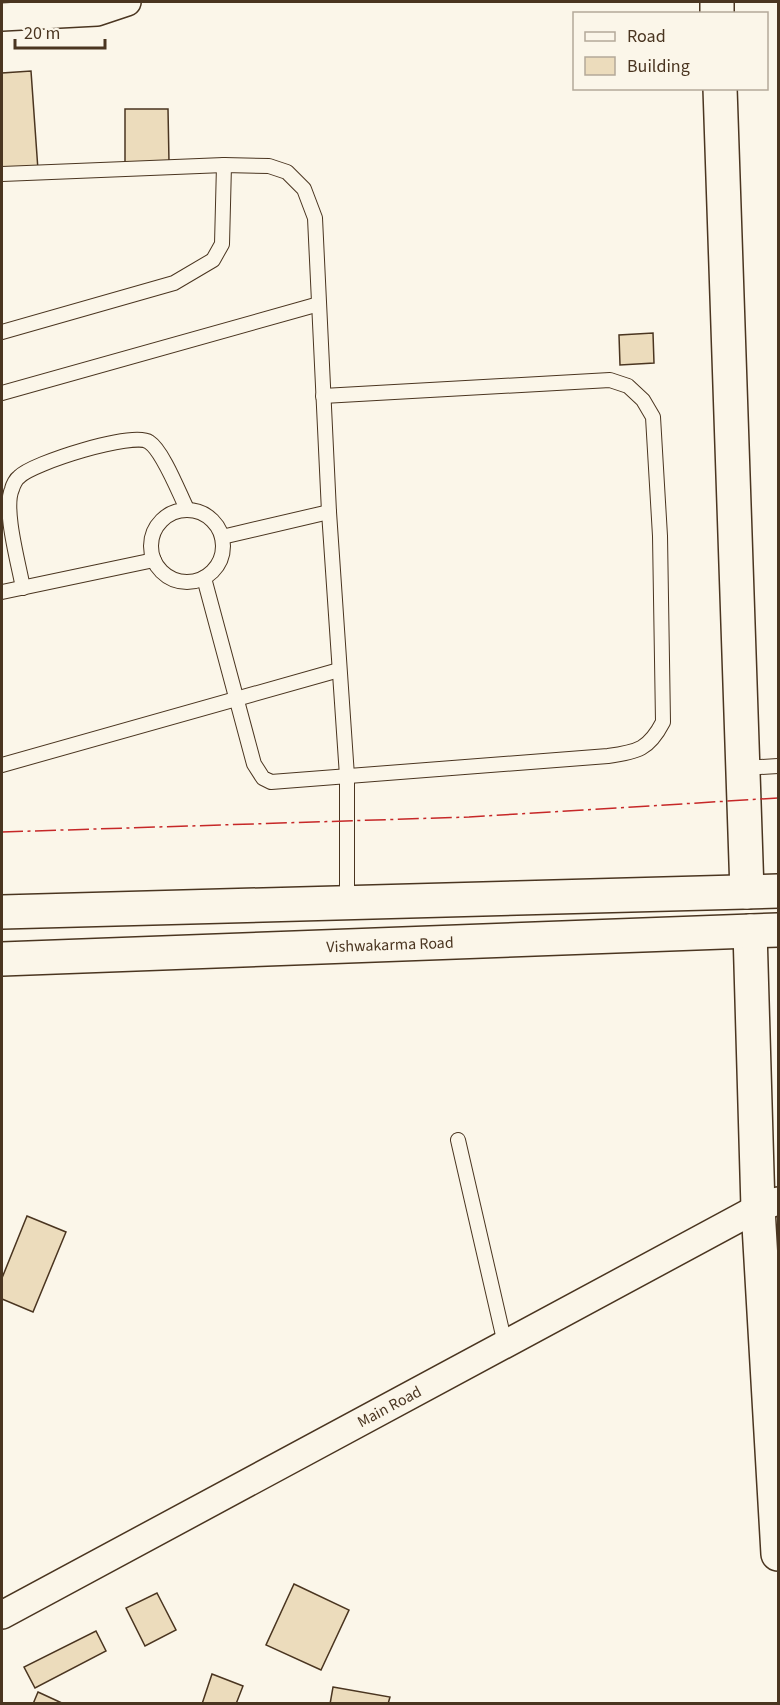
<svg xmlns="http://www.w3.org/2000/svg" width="780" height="1705" font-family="'Source Sans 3',sans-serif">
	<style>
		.building { fill: #ecdcbc; stroke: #4a3520; stroke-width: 1.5 }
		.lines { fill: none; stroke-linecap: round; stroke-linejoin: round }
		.service-casing { stroke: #4a3520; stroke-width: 16 }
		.minor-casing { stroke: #4a3520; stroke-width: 30 }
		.tertiary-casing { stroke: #4a3520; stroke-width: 36 }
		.secondary-casing { stroke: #4a3520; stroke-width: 36 }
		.service { stroke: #fbf6e9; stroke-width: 14 }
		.minor { stroke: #fbf6e9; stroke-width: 27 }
		.tertiary { stroke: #fbf6e9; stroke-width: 33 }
		.secondary { stroke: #fbf6e9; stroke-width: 33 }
		.power { stroke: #c62828; stroke-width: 1.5; stroke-dasharray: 21 4.5 3 4.5; stroke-linecap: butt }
		.labels { text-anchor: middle; stroke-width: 4.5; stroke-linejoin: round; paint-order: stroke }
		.street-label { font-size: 16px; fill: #4a3520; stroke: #fbf6e9 }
	</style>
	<rect width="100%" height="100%" fill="#fbf6e9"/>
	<!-- building -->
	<g class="building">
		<polygon points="31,71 38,170 2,173 2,73"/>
		<polygon points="125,109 168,109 169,162 125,163"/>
		<polygon points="653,333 654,363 620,365 619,335"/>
		<polygon points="27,1216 66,1232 33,1312 2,1299 2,1278"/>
		<polygon points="294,1584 349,1610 321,1670 266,1645"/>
		<polygon points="157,1593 176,1630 145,1646 126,1608"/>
		<polygon points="96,1631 106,1651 35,1688 24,1667"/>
		<polygon points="212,1674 243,1686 236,1704 202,1704"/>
		<polygon points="333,1687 390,1697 388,1704 330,1704"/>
		<polygon points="38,1692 64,1704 33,1704"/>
	</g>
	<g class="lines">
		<!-- service casing -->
		<g class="service-casing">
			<g id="service">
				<polyline points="2,174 224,165 269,166 287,172 304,189 315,218 329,512 347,776 347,903"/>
				<polyline points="2,332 174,283 213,260 222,244 224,165"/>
				<polyline points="2,393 319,304"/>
				<circle cx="187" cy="546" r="36"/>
				<polyline points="222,537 329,512"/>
				<path d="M204 578 254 764 263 778 271 782 608 756C638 752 649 749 663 722L660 536 653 417 643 400 628 386 610 380 323 396"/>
				<path d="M23 588C19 565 3 509 12 489 13 485 16 479 19 477 32 463 134 431 149 442 163 451 179 493 187 509"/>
				<polyline points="2,592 154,560"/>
				<polyline points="2,765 339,670"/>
				<polyline points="743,768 778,766"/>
				<polyline points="458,1140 505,1344"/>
			</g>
		</g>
		<!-- minor casing -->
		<g class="minor-casing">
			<g id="minor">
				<polyline points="2,17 97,12 127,2"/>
				<polyline points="2,1615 758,1208 778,1201"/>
			</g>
		</g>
		<!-- tertiary casing -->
		<g class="tertiary-casing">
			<g id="tertiary">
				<polyline points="717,2 717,14"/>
				<polyline points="720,88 747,892"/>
				<polyline points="750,931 758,1208 778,1554"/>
			</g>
		</g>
		<!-- secondary casing -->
		<g class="secondary-casing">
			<g id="secondary">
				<polyline points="2,912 778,891"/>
				<polyline points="2,959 778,930"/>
			</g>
		</g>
		<!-- service -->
		<use href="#service" class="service"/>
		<!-- minor -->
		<use href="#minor" class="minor"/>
		<!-- tertiary -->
		<use href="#tertiary" class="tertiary"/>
		<!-- secondary -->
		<use href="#secondary" class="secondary"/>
		<!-- power -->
		<polyline class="power" points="2,832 469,817 778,798"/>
	</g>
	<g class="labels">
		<!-- street labels -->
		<g class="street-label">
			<text transform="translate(390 944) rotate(-2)" y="6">Vishwakarma Road</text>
			<text transform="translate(389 1406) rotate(-28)" y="6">Main Road</text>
		</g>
	</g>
	<!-- border -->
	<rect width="780" height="1705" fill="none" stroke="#4a3520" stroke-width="6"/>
	<!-- legend -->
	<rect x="573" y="12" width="195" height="78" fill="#fbf6e9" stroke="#b4a999" stroke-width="1.5"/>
	<rect x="585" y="32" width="30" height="9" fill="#fbf6e9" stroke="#b4a999" stroke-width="1.5"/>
	<text x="627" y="42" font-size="18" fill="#4a3520">Road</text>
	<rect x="585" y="57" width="30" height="18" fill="#ecdcbc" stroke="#b4a999" stroke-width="1.5"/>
	<text x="627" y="72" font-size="18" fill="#4a3520">Building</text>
	<!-- scale -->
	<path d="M15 39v9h90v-9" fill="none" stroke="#4a3520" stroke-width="3"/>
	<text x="24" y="39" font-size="18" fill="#4a3520" stroke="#fbf6e9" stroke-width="4.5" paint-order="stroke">20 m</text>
</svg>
